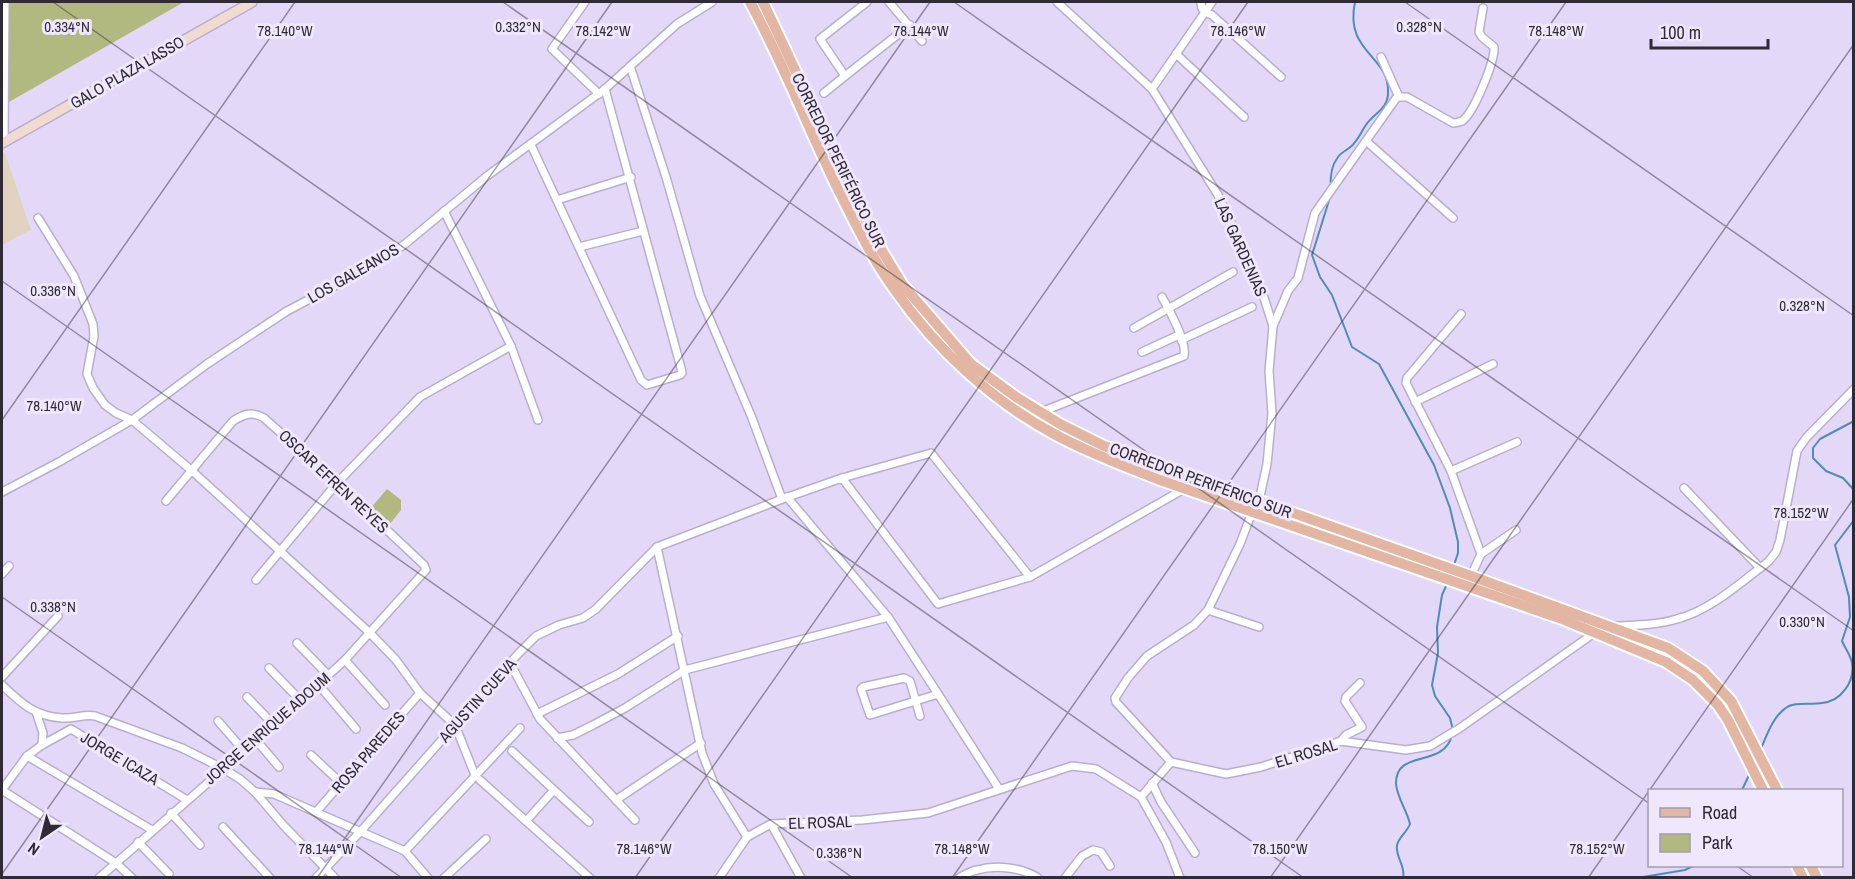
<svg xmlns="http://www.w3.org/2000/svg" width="1855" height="879" font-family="'Archivo Narrow',sans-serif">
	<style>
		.commercial { fill: #e1d3c0 }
		.green { fill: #b2b980 }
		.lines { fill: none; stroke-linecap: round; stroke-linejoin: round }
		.stream { stroke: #4f8cb9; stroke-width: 2 }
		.street-casing { stroke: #b9aecd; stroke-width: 10 }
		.secondary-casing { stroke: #b9aecd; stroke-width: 12 }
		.primary-casing { stroke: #fff; stroke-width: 14 }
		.street { stroke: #fff; stroke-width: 7 }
		.secondary { stroke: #f1dad0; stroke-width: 9 }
		.primary { stroke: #e2b6a2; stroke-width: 10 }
		.ticks { fill: none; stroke: #2f2a36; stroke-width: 1.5; stroke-opacity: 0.45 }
		.labels { text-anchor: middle; stroke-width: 6; stroke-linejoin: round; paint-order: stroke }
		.street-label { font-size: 16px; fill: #2f2a36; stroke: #efe8fc }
		.ticks-label { font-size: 15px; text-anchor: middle; fill: #2f2a36; stroke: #efe8fc; stroke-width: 6; stroke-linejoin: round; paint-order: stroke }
	</style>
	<rect width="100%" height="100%" fill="#e4d8f9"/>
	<!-- commercial -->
	<polygon class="commercial" points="5,153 31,230 2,245 2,154"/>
	<!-- green -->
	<g class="green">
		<polygon points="2,2 184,2 2,106"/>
		<polygon points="387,489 401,500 401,510 389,525 370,509"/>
	</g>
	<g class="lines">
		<!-- stream -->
		<g class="stream">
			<path d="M1331 188C1330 178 1331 166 1338 157 1342 151 1351 149 1355 142 1361 135 1364 125 1371 119 1379 111 1388 106 1388 93 1390 55 1344 53 1355 2"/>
			<polyline points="1331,194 1312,255 1320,277 1332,295 1352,347 1379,364 1434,465 1450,508 1458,542 1458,553 1454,565"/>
			<polyline points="1854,421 1820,439 1813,448 1813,458 1826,471 1843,478 1854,490"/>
			<polyline points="1447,584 1442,595 1437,627 1438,653 1432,685 1435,696 1450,718 1453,730"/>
			<path d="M1761 749C1767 734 1774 714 1789 706 1798 702 1811 705 1822 703 1841 701 1855 682 1852 663 1851 656 1845 648 1842 641L1850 617 1849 597 1835 545 1854 520"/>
			<polyline points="1742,790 1750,773"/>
			<path d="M1403 878C1406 866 1395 857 1397 845 1399 837 1407 832 1410 824 1407 811 1397 797 1396 784 1395 748 1444 769 1452 735"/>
			<polyline points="1637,878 1685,870 1693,866"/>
		</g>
		<!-- street casing -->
		<g class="street-casing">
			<g id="street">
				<polyline points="585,2 552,49 599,94"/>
				<polyline points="867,2 820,39 845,76 910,25"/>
				<polyline points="889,2 922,41"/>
				<polyline points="1057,2 1152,89 1218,195 1259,282 1273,326 1269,371 1272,413 1267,464 1259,501 1252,512 1240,544 1208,610 1194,625 1147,656 1128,678 1115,698 1116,702 1171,762"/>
				<path d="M1201 2C1201 10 1204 12 1212 15L1281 77"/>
				<polyline points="1176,54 1244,117"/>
				<polyline points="1381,57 1399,97"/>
				<polyline points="630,66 666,177 700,296 752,418 782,499"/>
				<polyline points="1152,89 1212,2"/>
				<polyline points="824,93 845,76"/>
				<polyline points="1366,141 1453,218"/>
				<polyline points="4,142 5,2"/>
				<polyline points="531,145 641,380 647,385 680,375 682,373 681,368 605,89"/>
				<polyline points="557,200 631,177"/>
				<polyline points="444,211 511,346 538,420"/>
				<polyline points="38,218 74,276 93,324 94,336 87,374 93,388 105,405 116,413 132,420 191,470 370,633 396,660 420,693 455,725 475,775"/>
				<polyline points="579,247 643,231"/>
				<polyline points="1461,314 1407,378 1406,383 1451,471 1481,554 1471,576"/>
				<path d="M1273 326 1288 291 1298 278 1315 213 1397 97H1407L1453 123C1457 123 1459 122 1462 121 1474 113 1495 61 1494 47L1482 37 1479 32 1483 8"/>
				<polyline points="1134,328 1233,272"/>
				<polyline points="1181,340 1252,307"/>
				<polyline points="1142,352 1179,335"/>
				<polyline points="1415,402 1493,364"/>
				<path d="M1041 412 1184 356C1187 342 1169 309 1162 297"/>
				<polyline points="1451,471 1517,442"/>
				<polyline points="842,478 931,453 1030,577"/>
				<polyline points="1684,488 1760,568"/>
				<polyline points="2,492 59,462 132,420 207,364 287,311 365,270 405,244 487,176 605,89 677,24 712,2"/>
				<polyline points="787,497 888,617 938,694"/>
				<polyline points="657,547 702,753 714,784 747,837"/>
				<polyline points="1481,554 1516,530"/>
				<polyline points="2,574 9,566"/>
				<polyline points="256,580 337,483 420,397 511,346"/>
				<polyline points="1208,610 1259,627"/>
				<path d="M1616 626C1637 625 1657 625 1677 619 1711 610 1740 583 1768 562L1776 552 1780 540 1797 451 1806 438 1854 389"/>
				<polyline points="297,643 328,675"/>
				<polyline points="345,660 385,705"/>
				<polyline points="510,663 540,719 635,820"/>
				<polyline points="269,668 300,700"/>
				<polyline points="2,677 58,616"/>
				<polyline points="318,684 356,729"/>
				<path d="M2 685C21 703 34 716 62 718 74 719 84 714 95 716L182 748 222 768 240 779 255 792 274 794 405 851 428 878"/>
				<polyline points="247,697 274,725"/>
				<polyline points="36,712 43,733 42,745"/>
				<polyline points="537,714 618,674 678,636"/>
				<polyline points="920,716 910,681 904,678 863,687 861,689 870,715 938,694 999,789"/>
				<polyline points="218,721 244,751"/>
				<polyline points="557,738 573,735 593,725 625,708 685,670 888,617"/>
				<polyline points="256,740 279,767"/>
				<polyline points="1341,741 1346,735 1362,727 1345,701 1346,697 1360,683"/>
				<polyline points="512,751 554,790 526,821"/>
				<polyline points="311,755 341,783"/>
				<polyline points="27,756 152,830"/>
				<polyline points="480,780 590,878"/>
				<polyline points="1152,783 1161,802 1195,853"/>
				<polyline points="554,790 589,822"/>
				<polyline points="255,792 284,826 335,878"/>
				<polyline points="1141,797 1166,842 1180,878"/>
				<polyline points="616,800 701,743"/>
				<polyline points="316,812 420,693"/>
				<polyline points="171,813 200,845"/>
				<polyline points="771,824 801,878"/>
				<polyline points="223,827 270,878"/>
				<polyline points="138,842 169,874"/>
				<polyline points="405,851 520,728"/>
				<path d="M99 878 274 725 345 660 426 570 424 565 337 483 264 418C252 411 244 414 233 421L166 501"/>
				<polyline points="132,878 116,863 2,790 27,756 42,745 71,729 187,800"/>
				<polyline points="316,878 361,831 518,654 536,636 559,625 583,618 596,609 657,547 785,498 842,478 938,604 1030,577 1184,489"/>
				<polyline points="444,878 486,839"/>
				<polyline points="719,878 747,837 771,824 862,820 928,813 1072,766 1096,769 1141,797 1171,762 1226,774 1261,767 1341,741 1406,750 1430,746 1460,728 1597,631"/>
				<path d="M959 878C964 875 971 871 977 870 995 865 1022 867 1038 878"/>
				<polyline points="1065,878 1082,856 1093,850 1101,852 1110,866"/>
			</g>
		</g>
		<!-- secondary casing -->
		<g class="secondary-casing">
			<polyline id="secondary" points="2,143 252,2"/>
		</g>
		<!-- primary casing -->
		<g class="primary-casing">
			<g id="primary">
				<path d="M750 2C782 60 806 123 835 183 853 219 871 257 895 290 936 349 992 401 1056 435 1089 453 1125 466 1160 480L1562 619 1666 662 1693 680 1718 705 1728 720 1763 790"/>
				<polyline points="763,2 873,236 902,284 971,364 1016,397 1060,424 1104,446 1471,576 1668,648 1703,671 1731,701 1777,790"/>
				<polyline points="1797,866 1803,878"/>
				<polyline points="1811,866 1817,878"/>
			</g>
		</g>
		<!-- street -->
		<use href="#street" class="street"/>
		<!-- secondary -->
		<use href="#secondary" class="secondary"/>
		<!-- primary -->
		<use href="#primary" class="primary"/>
	</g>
	<!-- ticks -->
	<path class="ticks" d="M53 2 1304 878M503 2 1650 804M954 2 1854 631M1405 2 1854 316M2 281 853 878M2 420 295 2M2 597 402 878M1737 866 1754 878M2 874 612 2M317 878 930 2M635 878 1248 2M952 878 1566 2M1270 878 1854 44M1588 878 1854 498"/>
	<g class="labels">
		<!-- street labels -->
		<g class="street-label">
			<text transform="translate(127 72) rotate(-30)" y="6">GALO PLAZA LASSO</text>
			<text transform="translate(839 160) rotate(64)" y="6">CORREDOR PERIFÉRICO SUR</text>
			<text transform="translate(1241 247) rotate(66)" y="6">LAS GARDENIAS</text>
			<text transform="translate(353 273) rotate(-30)" y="6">LOS GALEANOS</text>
			<text transform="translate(1201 480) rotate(20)" y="6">CORREDOR PERIFÉRICO SUR</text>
			<text transform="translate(334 481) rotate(43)" y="6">OSCAR EFREN REYES</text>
			<text transform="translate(477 700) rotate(-48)" y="6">AGUSTIN CUEVA</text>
			<text transform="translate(267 728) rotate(-41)" y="6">JORGE ENRIQUE ADOUM</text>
			<text transform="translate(368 752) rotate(-49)" y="6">ROSA PAREDES</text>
			<text transform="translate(1306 753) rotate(-17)" y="6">EL ROSAL</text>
			<text transform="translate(120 758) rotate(31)" y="6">JORGE ICAZA</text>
			<text transform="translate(820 822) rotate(-2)" y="6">EL ROSAL</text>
		</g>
	</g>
	<g class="ticks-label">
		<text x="67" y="32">0.334°N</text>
		<text x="518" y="32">0.332°N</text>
		<text x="1419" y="32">0.328°N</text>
		<text x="285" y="36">78.140°W</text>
		<text x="603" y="36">78.142°W</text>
		<text x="921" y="36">78.144°W</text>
		<text x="1238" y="36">78.146°W</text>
		<text x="1556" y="36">78.148°W</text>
		<text x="53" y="296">0.336°N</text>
		<text x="1802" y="311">0.328°N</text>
		<text x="54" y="411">78.140°W</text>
		<text x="1801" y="518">78.152°W</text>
		<text x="53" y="612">0.338°N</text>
		<text x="1802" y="627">0.330°N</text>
		<text x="326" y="854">78.144°W</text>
		<text x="644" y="854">78.146°W</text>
		<text x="962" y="854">78.148°W</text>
		<text x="1280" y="854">78.150°W</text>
		<text x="1597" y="854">78.152°W</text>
		<text x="839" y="858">0.336°N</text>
	</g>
	<!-- border -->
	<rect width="1855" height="879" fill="none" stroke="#2f2a36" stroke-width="6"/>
	<!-- legend -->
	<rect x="1648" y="789" width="195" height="78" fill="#efe8fc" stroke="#a29cad" stroke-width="1.5"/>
	<rect x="1660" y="808" width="30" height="9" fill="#e2b6a2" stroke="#a29cad" stroke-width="1.5"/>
	<text x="1702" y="819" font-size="18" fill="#2f2a36">Road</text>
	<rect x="1660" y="834" width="30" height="18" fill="#b2b980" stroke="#a29cad" stroke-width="1.5"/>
	<text x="1702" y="849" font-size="18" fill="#2f2a36">Park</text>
	<!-- north arrow -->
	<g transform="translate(42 837) rotate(215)" stroke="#efe8fc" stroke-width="4.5" paint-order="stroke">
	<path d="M0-4.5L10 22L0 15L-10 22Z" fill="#2f2a36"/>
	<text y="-9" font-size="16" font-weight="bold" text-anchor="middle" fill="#2f2a36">N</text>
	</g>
	<!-- scale -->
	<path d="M1651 39v9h117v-9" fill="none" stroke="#2f2a36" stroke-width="3"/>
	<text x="1660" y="39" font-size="18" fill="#2f2a36" stroke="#efe8fc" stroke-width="4.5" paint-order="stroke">100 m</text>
</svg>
